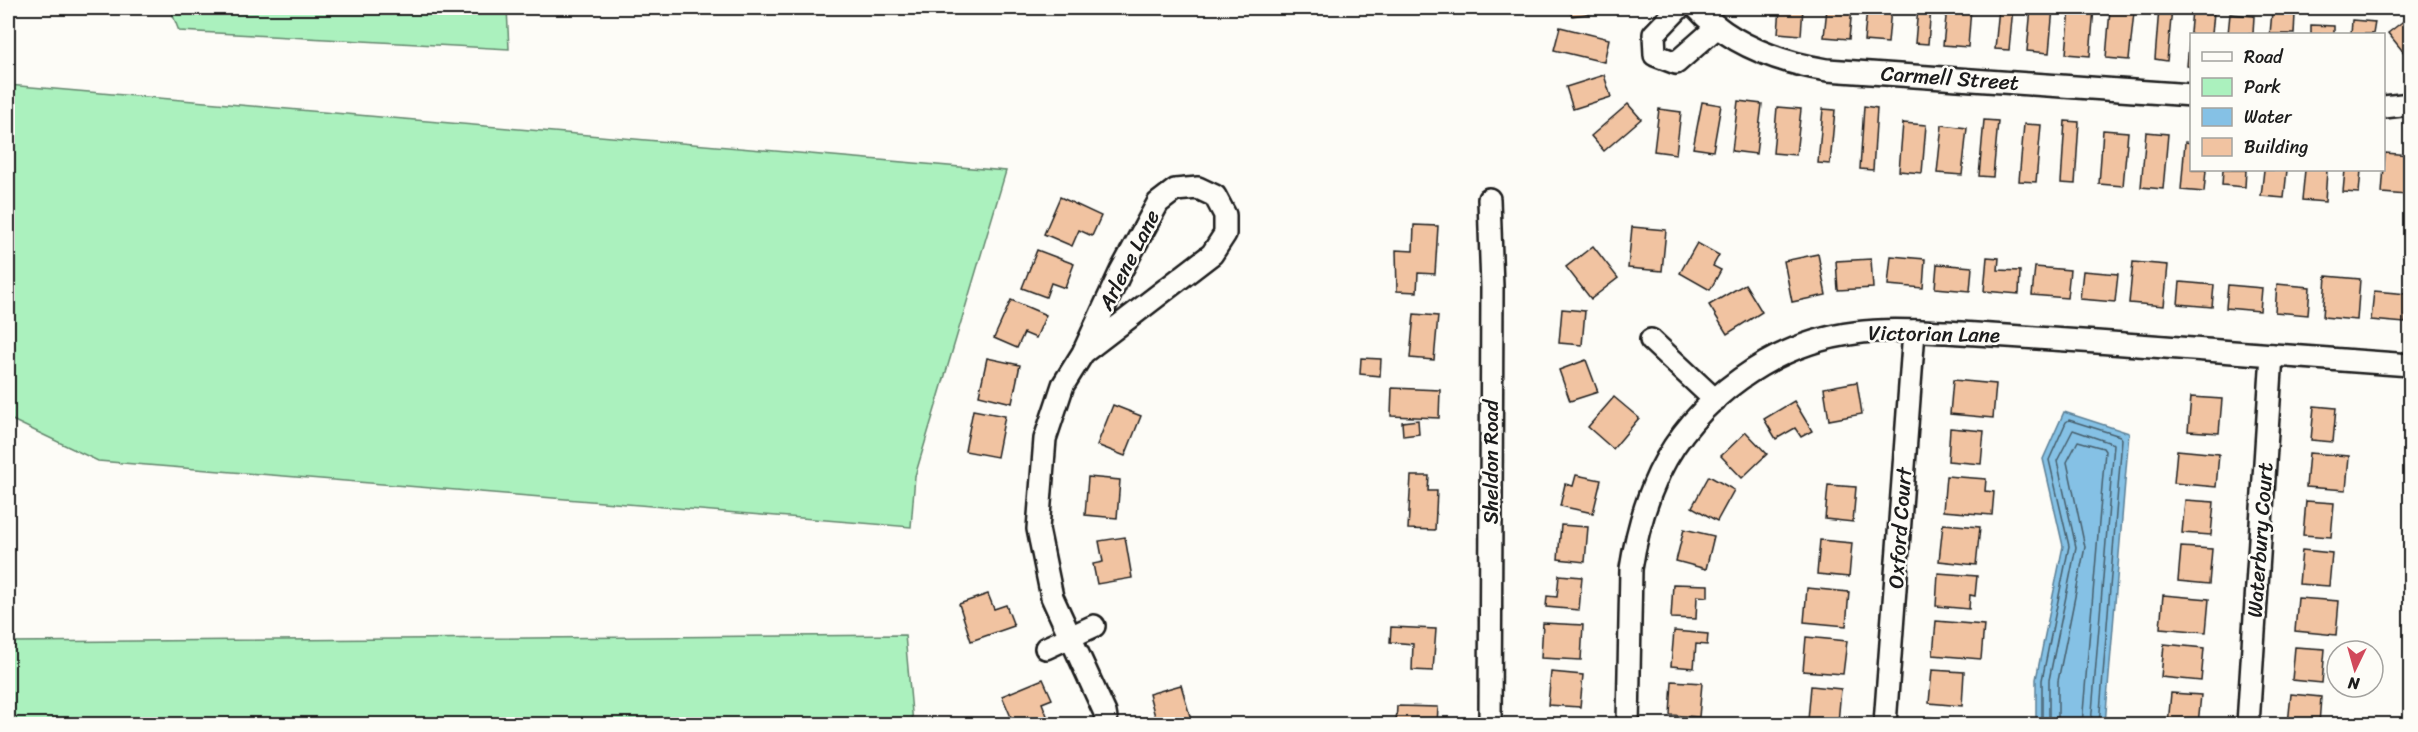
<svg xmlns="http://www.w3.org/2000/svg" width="2418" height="732" font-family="Sriracha,sans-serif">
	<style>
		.green { fill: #abf1be; stroke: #64866d; stroke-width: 1.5 }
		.water { fill: #85c1e5; stroke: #5b7f95; stroke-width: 1.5 }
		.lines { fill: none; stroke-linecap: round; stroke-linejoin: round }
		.shore { stroke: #465e6c; stroke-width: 1.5 }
		.building { fill: #f1c3a1; stroke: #1c1c1c; stroke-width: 1.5 }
		.minor-casing { stroke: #1c1c1c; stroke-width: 26 }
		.minor { stroke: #fdfcf7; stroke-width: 21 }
		.labels { text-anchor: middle; stroke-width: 5; stroke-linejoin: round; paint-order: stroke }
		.street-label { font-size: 21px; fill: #1c1c1c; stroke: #fdfcf7 }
	</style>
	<rect width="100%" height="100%" fill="#fdfcf7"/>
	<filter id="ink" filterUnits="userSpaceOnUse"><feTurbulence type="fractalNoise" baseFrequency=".0167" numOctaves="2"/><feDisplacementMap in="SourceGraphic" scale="12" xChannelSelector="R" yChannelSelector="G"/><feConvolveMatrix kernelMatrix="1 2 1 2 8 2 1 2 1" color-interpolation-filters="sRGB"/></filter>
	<g filter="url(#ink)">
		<!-- green -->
		<g class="green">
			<polygon points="170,8 507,8 509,49 179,31"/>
			<polygon points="8,85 1006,171 915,476 911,527 98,461 8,418"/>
			<polygon points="905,635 913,724 8,724 8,642"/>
		</g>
		<!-- water -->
		<polygon class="water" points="2064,412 2129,433 2105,724 2036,724 2036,679 2063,546 2043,459"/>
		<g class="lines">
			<!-- shore -->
			<g class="shore">
				<polyline points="2042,724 2042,680 2069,546 2049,460 2066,422 2069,420 2120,436 2122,439 2099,724"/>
				<polyline points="2049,724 2049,680 2076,547 2057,461 2073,430 2114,444 2091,724"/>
				<polyline points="2058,724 2058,681 2085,547 2067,462 2078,441 2103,448 2105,451 2082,724"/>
			</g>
		</g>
		<!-- building -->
		<g class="building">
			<polygon points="1568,8 1630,8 1572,16"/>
			<polygon points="1780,8 1803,8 1801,35 1778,33"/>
			<polygon points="1827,8 1852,8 1849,39 1824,37"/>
			<polygon points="1867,8 1891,8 1888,43 1864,41"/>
			<polygon points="1918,8 1931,8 1928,44 1915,43"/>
			<polygon points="1947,8 1971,8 1968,47 1943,45"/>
			<polygon points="1999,8 2013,8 2009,50 1995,49"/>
			<polygon points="2031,8 2053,8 2049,53 2027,51"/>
			<polygon points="2070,8 2094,8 2090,56 2066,54"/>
			<polygon points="2159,8 2172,8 2167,61 2155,59"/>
			<polygon points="2110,10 2134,12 2129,60 2106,58"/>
			<polygon points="2192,10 2214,12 2212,34 2192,34 2192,67 2187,66"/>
			<polygon points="2272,12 2295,14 2294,34 2270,34"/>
			<polygon points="2230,14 2254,16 2253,34 2228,34"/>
			<polygon points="2406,19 2410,25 2410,60 2388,33"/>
			<polygon points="2352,20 2375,22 2373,34 2351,34"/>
			<polygon points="2311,25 2334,26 2334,34 2311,34"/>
			<polygon points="1560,27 1609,39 1604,62 1554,50"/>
			<polygon points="1604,75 1611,97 1573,109 1566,87"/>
			<polygon points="1738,101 1762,104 1756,154 1732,151"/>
			<polygon points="1702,102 1721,105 1713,151 1693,148"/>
			<polygon points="1628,104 1641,119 1604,151 1591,136"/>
			<polygon points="1864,106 1877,108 1873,170 1860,169"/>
			<polygon points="1777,107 1801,109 1796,155 1773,153"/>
			<polygon points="1659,109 1681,112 1676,154 1654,151"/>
			<polygon points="1823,109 1835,110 1830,164 1818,163"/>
			<polygon points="1984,120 1998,121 1993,177 1979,176"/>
			<polygon points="2065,121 2079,122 2075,184 2061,183"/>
			<polygon points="1903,123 1926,125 1922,173 1899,171"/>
			<polygon points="2024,124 2041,125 2036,182 2019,181"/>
			<polygon points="1942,125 1967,128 1962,175 1937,173"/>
			<polygon points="2103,130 2128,132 2123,186 2099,184"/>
			<polygon points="2146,132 2168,134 2163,189 2141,187"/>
			<polygon points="2185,142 2192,143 2192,170 2206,170 2204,192 2181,190"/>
			<polygon points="2385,153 2410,155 2407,195 2382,193"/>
			<polygon points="2223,170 2246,170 2245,187 2222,185"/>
			<polygon points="2264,170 2287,170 2284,198 2261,196"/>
			<polygon points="2305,170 2327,170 2325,202 2302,200"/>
			<polygon points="2345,170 2361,170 2359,193 2343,192"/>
			<polygon points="1060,197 1101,216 1092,236 1079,230 1072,246 1044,234"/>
			<polygon points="1414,225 1438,226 1435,274 1418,273 1417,292 1397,291 1396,250 1413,251"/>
			<polygon points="1632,227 1666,230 1662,271 1628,268"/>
			<polygon points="1697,243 1719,255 1713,266 1721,270 1710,290 1680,273"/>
			<polygon points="1593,246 1618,278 1591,299 1566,267"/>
			<polygon points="1037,250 1074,264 1065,288 1051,283 1046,297 1022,288"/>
			<polygon points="1818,254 1826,295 1792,302 1784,261"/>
			<polygon points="1891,256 1925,259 1923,288 1888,285"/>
			<polygon points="1987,257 1999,258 1998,270 2020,271 2019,294 1984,291"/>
			<polygon points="1871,259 1873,288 1838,290 1836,261"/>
			<polygon points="2133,262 2168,265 2164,306 2129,303"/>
			<polygon points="1937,264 1972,267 1970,291 1935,288"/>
			<polygon points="2035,267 2070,270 2067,298 2032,295"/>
			<polygon points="2083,271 2118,274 2115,302 2080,299"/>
			<polygon points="2326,276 2360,279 2357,320 2323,317"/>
			<polygon points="2180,282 2214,285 2212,307 2178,304"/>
			<polygon points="1745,284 1762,312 1727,334 1709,305"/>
			<polygon points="2277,284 2310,287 2308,315 2275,312"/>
			<polygon points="2228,285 2262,288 2260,311 2226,308"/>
			<polygon points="2374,291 2407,294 2405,323 2371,320"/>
			<polygon points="1011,300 1046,315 1036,338 1024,333 1017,348 994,338"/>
			<polygon points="1562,309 1585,311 1582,345 1559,343"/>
			<polygon points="1414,314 1438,316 1434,360 1410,358"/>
			<polygon points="987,358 1020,365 1012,403 979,395"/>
			<polygon points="1361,358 1381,359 1380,376 1360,374"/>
			<polygon points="1586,360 1598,392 1570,401 1559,370"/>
			<polygon points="1953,380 1996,384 1993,418 1950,414"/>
			<polygon points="1857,382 1862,414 1829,420 1824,388"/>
			<polygon points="1392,388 1440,390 1439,418 1391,416"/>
			<polygon points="1614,397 1639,418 1613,449 1588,427"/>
			<polygon points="2191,397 2222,399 2219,433 2188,431"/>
			<polygon points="1794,401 1812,431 1801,437 1795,428 1776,439 1764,419"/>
			<polygon points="1113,405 1141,416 1125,456 1097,445"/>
			<polygon points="2314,406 2336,408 2333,442 2311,440"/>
			<polygon points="973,410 1005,416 997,457 965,451"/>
			<polygon points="1418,420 1419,434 1403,436 1402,422"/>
			<polygon points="1950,428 1984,431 1981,464 1948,461"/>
			<polygon points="1746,432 1767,454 1742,478 1721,456"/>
			<polygon points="2177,450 2219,454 2216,487 2174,483"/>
			<polygon points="2309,453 2349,456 2346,490 2306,487"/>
			<polygon points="1576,475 1601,480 1593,513 1560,506 1565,484 1573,486"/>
			<polygon points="1411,476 1429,476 1428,491 1437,491 1435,530 1408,529"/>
			<polygon points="1709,476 1734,490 1717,521 1692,507"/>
			<polygon points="1946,476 1986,479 1985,491 1994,492 1992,515 1943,511"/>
			<polygon points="1088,477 1120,480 1117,518 1085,515"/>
			<polygon points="1828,485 1856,487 1853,522 1825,519"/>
			<polygon points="2185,500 2214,502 2211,535 2182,533"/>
			<polygon points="2306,501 2334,503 2331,537 2303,535"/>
			<polygon points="1943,524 1980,527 1976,565 1939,561"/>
			<polygon points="1561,525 1588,527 1585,562 1558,559"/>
			<polygon points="1684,529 1714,536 1706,569 1676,561"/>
			<polygon points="1125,537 1132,578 1097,584 1093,564 1103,562 1099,541"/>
			<polygon points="1820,540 1852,543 1849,577 1817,574"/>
			<polygon points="2181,547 2212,549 2209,584 2178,581"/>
			<polygon points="2302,550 2332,553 2329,586 2299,584"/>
			<polygon points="1938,573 1977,576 1975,596 1970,595 1969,609 1936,606"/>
			<polygon points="1559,575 1582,577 1579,610 1546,607 1547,596 1557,597"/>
			<polygon points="1673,584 1708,585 1708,597 1697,596 1696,619 1671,618"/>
			<polygon points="1807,588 1849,592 1846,626 1804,622"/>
			<polygon points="988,594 994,609 1006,605 1014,626 971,641 959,604"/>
			<polygon points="2163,595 2209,599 2206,632 2160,628"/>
			<polygon points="2298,598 2339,601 2336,635 2295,631"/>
			<polygon points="1936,621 1984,625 1981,659 1933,655"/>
			<polygon points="1543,623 1583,625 1581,660 1541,658"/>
			<polygon points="1391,627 1436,629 1433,671 1412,670 1413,644 1390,642"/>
			<polygon points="1674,631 1708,634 1707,645 1696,644 1694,668 1671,666"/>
			<polygon points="1806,637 1847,641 1843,674 1803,671"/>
			<polygon points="2164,644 2204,648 2201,681 2161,677"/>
			<polygon points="2295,647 2325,649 2322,683 2292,680"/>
			<polygon points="1932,670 1964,672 1962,706 1929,703"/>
			<polygon points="1551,672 1583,675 1580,707 1548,705"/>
			<polygon points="2406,676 2410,677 2410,689 2405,688"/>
			<polygon points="1043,679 1052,699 1042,703 1050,723 1014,724 1002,696"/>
			<polygon points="1672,681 1702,683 1699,717 1670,715"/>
			<polygon points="1181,685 1192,723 1157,724 1149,694"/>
			<polygon points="1811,686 1841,689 1838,723 1808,720"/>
			<polygon points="2171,693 2201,695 2198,724 2168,724"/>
			<polygon points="2291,694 2321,697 2319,724 2288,724"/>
			<polygon points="1397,706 1438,707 1437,724 1396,724"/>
			<polygon points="1928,717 1965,721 1965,724 1927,724"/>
			<polygon points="1551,720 1582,722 1582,724 1551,724"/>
		</g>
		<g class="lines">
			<!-- minor casing -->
			<g class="minor-casing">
				<g id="minor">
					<polyline points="1679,8 1654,34 1655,55 1676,63 1717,27"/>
					<path d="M1697 8C1729 44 1780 62 1827 70L2192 95"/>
					<polyline points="2384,107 2410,104"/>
					<polyline points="1489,199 1492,288 1490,724"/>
					<polyline points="1651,340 1715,400"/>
					<polyline points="1083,353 1212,254 1225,234 1225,215 1215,196 1198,188 1175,190 1158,203 1121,271 1083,353 1063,385 1045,439 1038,529 1052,597 1105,713 1107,724"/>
					<polyline points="1046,648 1094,626"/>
					<path d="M1628 724 1631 569C1636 536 1645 503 1659 473 1695 399 1774 343 1855 333 1886 329 1916 331 1946 332 1997 335 2047 339 2097 342 2201 350 2306 357 2410 365"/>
					<polyline points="1885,724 1914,331"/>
					<polyline points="2248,724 2272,355"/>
				</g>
			</g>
			<!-- minor -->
			<use href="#minor" class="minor"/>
		</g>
	</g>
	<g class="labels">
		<!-- street labels -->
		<g class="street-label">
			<text transform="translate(1950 78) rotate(4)" y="7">Carmell Street</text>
			<text transform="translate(1129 260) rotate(-63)" y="7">Arlene Lane</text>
			<text transform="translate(1934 334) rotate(1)" y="7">Victorian Lane</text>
			<text transform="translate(1491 462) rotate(-90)" y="7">Sheldon Road</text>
			<text transform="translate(1900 528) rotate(-86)" y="7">Oxford Court</text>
			<text transform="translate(2260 540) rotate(-86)" y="7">Waterbury Court</text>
		</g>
	</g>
	<!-- margin -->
	<rect width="2418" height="732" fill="none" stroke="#fdfcf7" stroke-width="30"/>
	<rect x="15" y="15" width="2388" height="702" fill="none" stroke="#1c1c1c" stroke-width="2" filter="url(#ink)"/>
	<!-- legend -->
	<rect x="2190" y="33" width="195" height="138" fill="#fdfcf7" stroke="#a3a29f" stroke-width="1.5"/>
	<rect x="2202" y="52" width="30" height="9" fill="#fdfcf7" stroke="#a3a29f" stroke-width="1.5"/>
	<text x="2244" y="63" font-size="18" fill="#1c1c1c">Road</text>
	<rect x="2202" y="78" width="30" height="18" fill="#abf1be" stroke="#a3a29f" stroke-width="1.5"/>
	<text x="2244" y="93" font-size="18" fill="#1c1c1c">Park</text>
	<rect x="2202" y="108" width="30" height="18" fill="#85c1e5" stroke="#a3a29f" stroke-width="1.5"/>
	<text x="2244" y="123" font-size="18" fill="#1c1c1c">Water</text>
	<rect x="2202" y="138" width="30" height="18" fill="#f1c3a1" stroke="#a3a29f" stroke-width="1.5"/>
	<text x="2244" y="153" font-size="18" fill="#1c1c1c">Building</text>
	<!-- north arrow -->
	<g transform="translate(2355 669) rotate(185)"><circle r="28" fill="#fdfcf7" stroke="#a3a29f" stroke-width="1.5"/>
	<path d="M0-4.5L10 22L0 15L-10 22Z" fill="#d1495b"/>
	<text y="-9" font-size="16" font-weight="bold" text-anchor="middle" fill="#1c1c1c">N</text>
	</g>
</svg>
